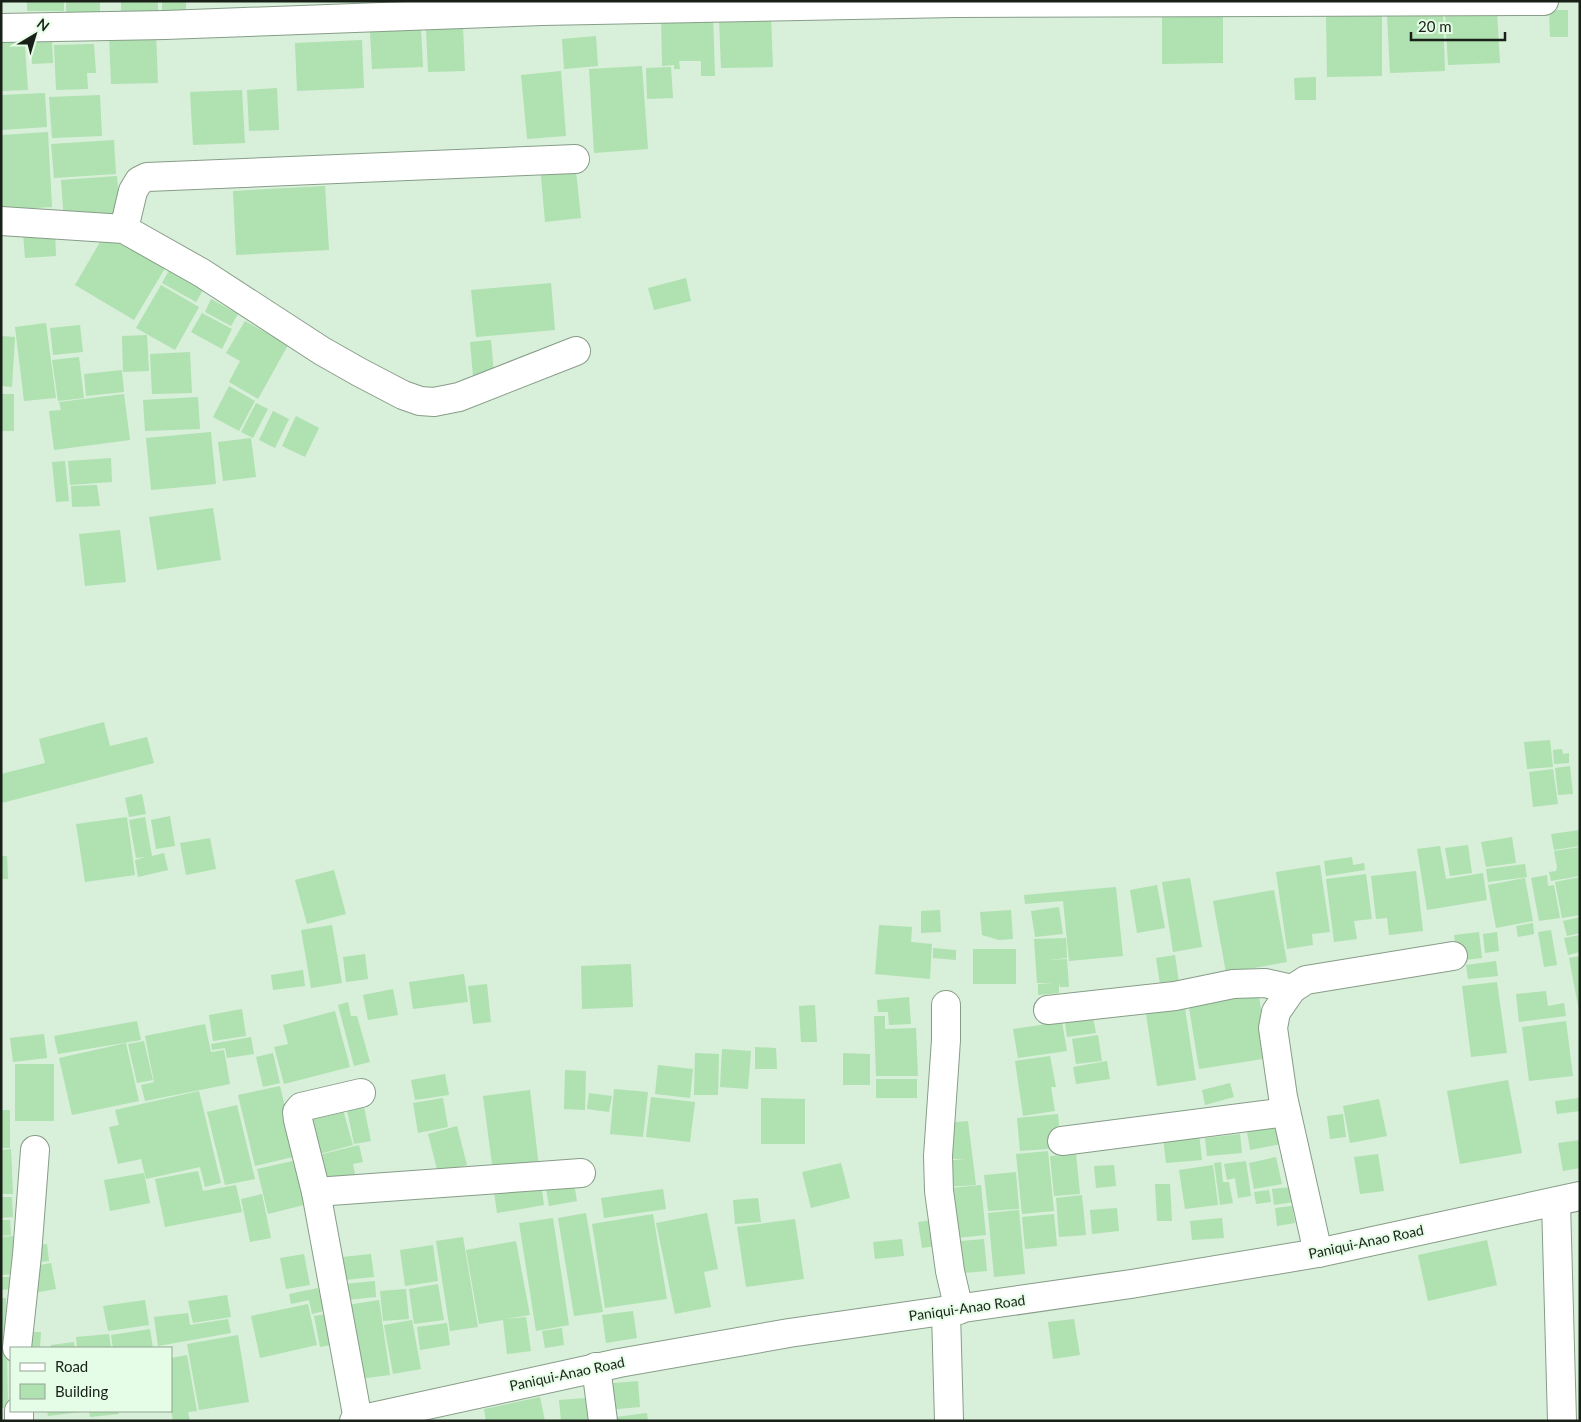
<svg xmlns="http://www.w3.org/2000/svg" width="1581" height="1422" font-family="Lato,sans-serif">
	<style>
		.building { fill: #afe1b1 }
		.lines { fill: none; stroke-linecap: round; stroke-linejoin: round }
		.minor-casing { stroke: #879d88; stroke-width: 30 }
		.major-casing { stroke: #879d88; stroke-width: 30 }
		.minor { stroke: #fff; stroke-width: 28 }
		.major { stroke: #fff; stroke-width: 28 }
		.labels { text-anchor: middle; stroke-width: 4; stroke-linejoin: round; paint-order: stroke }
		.street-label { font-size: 14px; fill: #182018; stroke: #e5fde6 }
	</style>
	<rect width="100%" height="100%" fill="#d8efd9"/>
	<!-- building -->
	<g class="building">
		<rect x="27" y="1" width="37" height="10"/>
		<polygon points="66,1 100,1 100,20 66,19"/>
		<rect x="121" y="1" width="37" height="20"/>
		<polygon points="162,1 186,1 186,19 162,20"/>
		<polygon points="1497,10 1500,63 1448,65 1445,12"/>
		<polygon points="1549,10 1568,10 1568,37 1550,37"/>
		<polygon points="713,13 715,76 701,76 701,61 679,61 680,69 674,69 674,65 662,66 661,14"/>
		<polygon points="1443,13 1445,71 1390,73 1387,15"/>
		<polygon points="1382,14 1382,76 1327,77 1326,15"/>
		<polygon points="1162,16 1223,16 1223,63 1162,64"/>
		<polygon points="771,17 773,67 721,68 719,19"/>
		<polygon points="463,27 465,71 428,72 426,29"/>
		<polygon points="421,29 423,67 372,69 370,32"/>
		<polygon points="24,33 28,90 1,91 1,34"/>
		<polygon points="156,33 158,83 111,84 109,35"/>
		<polygon points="596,36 598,66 564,69 562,39"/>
		<polygon points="52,40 53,63 32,64 30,41"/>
		<polygon points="362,40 364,88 297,91 295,43"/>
		<polygon points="94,44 96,73 87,73 88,89 56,90 54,45"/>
		<polygon points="642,66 648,149 594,153 589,69"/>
		<polygon points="671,67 673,98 647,99 646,68"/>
		<polygon points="561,71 566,136 527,139 521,75"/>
		<polygon points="1316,77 1316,100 1295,100 1294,78"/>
		<polygon points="277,88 279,130 249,131 247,90"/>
		<polygon points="242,90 245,143 193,145 190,92"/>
		<polygon points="45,93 47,127 1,130 1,95"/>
		<polygon points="100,95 102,136 52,138 49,97"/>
		<polygon points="48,132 52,207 1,210 1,135"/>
		<polygon points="114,140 116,174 54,178 51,144"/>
		<polygon points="575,162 581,218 545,222 540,165"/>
		<polygon points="117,176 120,218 64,222 61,180"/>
		<polygon points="325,186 329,250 236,255 233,191"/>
		<polygon points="107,230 167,265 134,320 75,285"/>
		<polygon points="55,231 56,256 25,258 23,233"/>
		<polygon points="172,265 206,285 196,302 162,283"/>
		<polygon points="686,278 691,301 654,310 648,288"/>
		<polygon points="551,283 555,330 476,337 471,290"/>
		<polygon points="161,285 199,307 175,350 136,328"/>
		<polygon points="211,299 238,314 231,326 205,312"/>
		<polygon points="202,313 232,329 222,349 191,332"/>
		<polygon points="245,321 288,345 258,399 229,382 240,361 226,353"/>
		<polygon points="46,323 56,398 24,401 15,327"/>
		<polygon points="80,325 83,352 53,355 50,328"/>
		<polygon points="147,335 149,371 123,372 122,336"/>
		<polygon points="1,336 15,337 12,387 1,386"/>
		<polygon points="491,340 494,374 473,376 470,342"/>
		<polygon points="190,352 192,393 152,394 150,354"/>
		<polygon points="79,357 84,398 58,401 52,360"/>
		<polygon points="122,370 124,392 86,396 84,374"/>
		<polygon points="229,386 255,401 239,431 213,417"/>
		<rect x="1" y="394" width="13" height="37"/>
		<polygon points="124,394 130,440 54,450 49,411 61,410 59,402"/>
		<polygon points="198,397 200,429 145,431 143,400"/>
		<polygon points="256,403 268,409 253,438 241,432"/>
		<polygon points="273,411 289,419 275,448 259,440"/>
		<polygon points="296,416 319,428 305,457 282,446"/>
		<polygon points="211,432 216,484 151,490 146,438"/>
		<polygon points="251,438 256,477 223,481 218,442"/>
		<polygon points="111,458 112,482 70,485 68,461"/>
		<polygon points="65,461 69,501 56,502 52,462"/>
		<polygon points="97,485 100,506 72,507 71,486"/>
		<polygon points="213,508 221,560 157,570 149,517"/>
		<polygon points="120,530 126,582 85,586 79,534"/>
		<polygon points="104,722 110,746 147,737 154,763 2,803 1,774 45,763 39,739"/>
		<polygon points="1550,740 1553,767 1527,769 1524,742"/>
		<polygon points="1562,749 1563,754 1569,753 1569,763 1554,764 1553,750"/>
		<polygon points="1570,766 1573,794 1558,795 1555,768"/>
		<polygon points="1553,769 1558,804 1533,807 1529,772"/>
		<polygon points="142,794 146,814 129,817 125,798"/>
		<polygon points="170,816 175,846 156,849 151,820"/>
		<polygon points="127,817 135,875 85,882 76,824"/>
		<polygon points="145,817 152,856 164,853 168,870 138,877 135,860 146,857 136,858 129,820"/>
		<polygon points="1580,830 1580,846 1554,850 1551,834"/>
		<polygon points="1512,837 1516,863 1486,867 1481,842"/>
		<polygon points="210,838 216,869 186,875 180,843"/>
		<polygon points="1468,845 1472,873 1450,876 1445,848"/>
		<polygon points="1440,846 1446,879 1483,873 1487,900 1427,910 1417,849"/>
		<polygon points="1580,847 1580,876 1551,881 1549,872 1556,871 1557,867 1554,851"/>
		<polygon points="1,856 7,856 8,879 1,879"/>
		<polygon points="1352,857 1353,865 1364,863 1365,870 1326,876 1324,861"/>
		<polygon points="1525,864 1527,877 1488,882 1486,869"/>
		<polygon points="1320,865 1330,932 1312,934 1313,945 1287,949 1276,872"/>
		<polygon points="334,870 346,914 307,924 295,880"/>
		<polygon points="1416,871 1423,931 1389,935 1387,918 1376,919 1371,876"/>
		<polygon points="1366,874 1372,919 1354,921 1357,939 1334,942 1326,879"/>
		<polygon points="1547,875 1548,886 1554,885 1560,918 1539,921 1531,878"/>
		<polygon points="1580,877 1580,915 1562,918 1555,882"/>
		<polygon points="1190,878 1202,947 1173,952 1162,882"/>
		<polygon points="1525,878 1533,921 1496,928 1488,885"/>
		<polygon points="1157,885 1165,928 1137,933 1130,890"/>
		<polygon points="1116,887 1123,956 1069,961 1063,901 1025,904 1024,895"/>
		<polygon points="1274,890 1287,962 1226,973 1213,901"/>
		<polygon points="1059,907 1063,934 1035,937 1031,911"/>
		<polygon points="940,910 941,932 921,933 921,911"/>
		<polygon points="1011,910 1013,939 999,940 982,935 980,912"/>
		<polygon points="1580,917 1580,933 1567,936 1563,921"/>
		<polygon points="1533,923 1534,934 1518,937 1516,926"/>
		<polygon points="332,925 342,983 311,988 301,930"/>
		<polygon points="879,925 912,927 911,942 932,944 930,979 875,974"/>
		<polygon points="1551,930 1557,965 1544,967 1538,932"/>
		<polygon points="1479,932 1482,958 1457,961 1454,935"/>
		<polygon points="1497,932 1499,951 1485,953 1483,934"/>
		<polygon points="1580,935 1580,952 1568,955 1564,938"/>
		<polygon points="1066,938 1067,958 1047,960 1067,959 1069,987 1060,987 1059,983 1059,993 1038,995 1038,984 1053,983 1037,983 1034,939"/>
		<polygon points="933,948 956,950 956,960 933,958"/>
		<rect x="973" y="949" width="43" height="35"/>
		<polygon points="365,954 368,979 346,982 343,957"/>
		<polygon points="1175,955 1179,982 1160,984 1156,958"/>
		<polygon points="1580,956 1580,1011 1579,1011 1569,958"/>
		<polygon points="1496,961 1498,976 1468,979 1466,965"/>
		<polygon points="631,964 633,1007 582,1009 581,966"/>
		<polygon points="303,970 305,986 273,990 271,975"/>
		<polygon points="464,974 468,1002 413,1009 409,982"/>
		<polygon points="1497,982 1507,1053 1471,1057 1462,986"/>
		<polygon points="487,984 491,1022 473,1024 468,986"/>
		<polygon points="393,989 398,1015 368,1020 363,995"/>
		<polygon points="1258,991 1269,1058 1199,1069 1188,1002"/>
		<polygon points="1546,991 1548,1006 1564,1003 1566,1016 1519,1022 1516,994"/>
		<polygon points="909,997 911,1024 889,1025 888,1012 878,1012 877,1000"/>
		<polygon points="348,1002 351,1016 357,1016 370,1062 354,1066 338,1005"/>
		<polygon points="815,1005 817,1042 801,1042 799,1006"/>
		<polygon points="1185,1008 1196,1080 1157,1086 1146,1014"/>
		<polygon points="242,1009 246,1036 213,1041 209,1015"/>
		<polygon points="335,1011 350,1067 284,1084 274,1047 288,1044 283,1025"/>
		<polygon points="874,1016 885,1016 885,1029 916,1028 918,1076 876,1076"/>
		<polygon points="1093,1017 1096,1033 1067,1037 1065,1022"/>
		<polygon points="137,1021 141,1040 58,1054 54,1036"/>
		<polygon points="1566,1021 1573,1076 1529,1081 1522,1027"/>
		<polygon points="1062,1022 1067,1051 1018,1058 1013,1029"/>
		<polygon points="205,1024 211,1052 224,1050 230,1084 145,1101 141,1085 154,1082 145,1036"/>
		<polygon points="44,1034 47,1058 13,1062 10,1038"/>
		<polygon points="1098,1035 1102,1061 1076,1064 1072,1039"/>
		<polygon points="251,1037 254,1054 227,1058 225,1048 212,1050 211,1044"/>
		<polygon points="144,1041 153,1080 137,1083 128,1044"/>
		<polygon points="126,1043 139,1101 72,1115 59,1058"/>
		<polygon points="755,1047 776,1048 777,1069 755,1069"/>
		<polygon points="722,1049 751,1051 748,1089 720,1087"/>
		<polygon points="273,1053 280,1083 263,1087 256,1057"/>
		<polygon points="695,1053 719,1054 718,1095 694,1095"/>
		<polygon points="843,1053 870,1054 870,1085 843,1085"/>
		<polygon points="1050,1056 1056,1087 1051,1087 1055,1111 1023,1116 1015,1061"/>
		<polygon points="1107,1061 1110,1079 1076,1084 1073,1067"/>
		<rect x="15" y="1064" width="39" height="57"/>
		<polygon points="658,1065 693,1069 690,1098 655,1094"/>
		<polygon points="565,1070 586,1071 585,1110 564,1109"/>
		<polygon points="445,1074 449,1095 415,1100 411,1080"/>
		<rect x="876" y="1079" width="41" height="19"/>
		<polygon points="1508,1080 1522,1153 1460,1164 1447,1091"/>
		<polygon points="1230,1083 1234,1097 1205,1105 1202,1090"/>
		<polygon points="280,1086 297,1156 255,1166 238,1095"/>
		<polygon points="614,1089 648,1092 643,1137 610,1134"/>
		<polygon points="530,1090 539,1167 493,1172 483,1096"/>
		<polygon points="199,1091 221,1183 205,1187 200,1167 146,1179 141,1159 118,1164 109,1127 119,1125 115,1110"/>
		<polygon points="589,1093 612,1096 609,1112 587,1109"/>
		<polygon points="651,1097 695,1102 690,1142 646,1137"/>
		<polygon points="443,1098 448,1127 418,1133 413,1103"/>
		<polygon points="761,1098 805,1099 805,1144 761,1144"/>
		<polygon points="1580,1098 1580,1111 1557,1114 1555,1101"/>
		<polygon points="1379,1099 1387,1136 1350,1143 1343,1106"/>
		<polygon points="237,1105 255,1179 225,1185 207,1112"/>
		<polygon points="364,1107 371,1141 354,1144 347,1110"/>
		<rect x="1" y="1110" width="9" height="38"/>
		<polygon points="343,1110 353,1145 316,1155 306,1120"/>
		<polygon points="1058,1114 1061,1148 1020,1151 1017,1118"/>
		<polygon points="1343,1114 1346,1137 1330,1139 1327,1116"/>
		<polygon points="968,1121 976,1185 945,1187 943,1161 965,1159 946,1159 943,1123"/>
		<polygon points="1277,1121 1281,1144 1250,1150 1246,1126"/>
		<polygon points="457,1126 467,1165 438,1173 428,1134"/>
		<polygon points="1199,1134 1202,1160 1166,1163 1163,1137"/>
		<polygon points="1240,1134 1242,1153 1207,1156 1205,1138"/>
		<polygon points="1580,1140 1580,1168 1563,1171 1558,1143"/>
		<polygon points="359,1145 363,1162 353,1164 356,1179 322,1186 315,1156"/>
		<polygon points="11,1149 13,1194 1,1194 1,1150"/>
		<polygon points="1048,1151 1054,1211 1022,1214 1016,1154"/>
		<polygon points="1076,1154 1080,1194 1054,1196 1050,1156"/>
		<polygon points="1378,1154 1384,1191 1360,1194 1354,1157"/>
		<polygon points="1276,1157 1282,1184 1254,1189 1249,1163"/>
		<polygon points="297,1160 308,1204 268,1214 257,1169"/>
		<polygon points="1246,1161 1251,1196 1238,1198 1235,1178 1227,1180 1224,1164"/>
		<polygon points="1221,1162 1223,1182 1229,1182 1233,1203 1220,1205 1214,1163"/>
		<polygon points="841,1163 850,1198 811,1208 802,1172"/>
		<polygon points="1114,1165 1116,1186 1096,1188 1094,1166"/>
		<polygon points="1213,1165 1218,1205 1185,1209 1179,1170"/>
		<polygon points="198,1171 203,1191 236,1185 242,1212 165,1227 155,1179"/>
		<polygon points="1016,1172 1019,1209 988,1211 984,1175"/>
		<polygon points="144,1173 150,1203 110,1211 104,1180"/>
		<polygon points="540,1177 544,1205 497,1213 493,1185"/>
		<polygon points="573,1178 577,1201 549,1206 545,1183"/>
		<polygon points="1155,1184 1170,1184 1172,1221 1157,1221"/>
		<polygon points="981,1185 986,1235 947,1239 942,1189"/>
		<polygon points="1292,1187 1294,1202 1274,1205 1272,1189"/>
		<polygon points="663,1189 666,1209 604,1218 601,1198"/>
		<polygon points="1269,1190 1271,1202 1256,1204 1254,1192"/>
		<polygon points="262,1194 271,1238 250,1242 241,1199"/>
		<polygon points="1082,1195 1086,1235 1059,1237 1056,1198"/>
		<polygon points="1,1197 12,1197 13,1217 1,1218"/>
		<polygon points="758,1198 761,1222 735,1224 733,1200"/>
		<polygon points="1292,1206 1295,1223 1277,1226 1275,1208"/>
		<polygon points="1117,1208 1119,1231 1092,1234 1090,1210"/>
		<polygon points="1019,1210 1025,1274 994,1277 988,1213"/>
		<polygon points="586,1213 603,1312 574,1316 558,1218"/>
		<polygon points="707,1213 718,1269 704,1272 711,1307 675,1314 656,1223"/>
		<polygon points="653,1214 667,1299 605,1308 592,1224"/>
		<polygon points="1054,1214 1057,1246 1025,1249 1022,1217"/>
		<polygon points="553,1218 569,1325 536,1331 519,1223"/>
		<polygon points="1222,1218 1224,1238 1192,1240 1190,1221"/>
		<polygon points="795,1219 804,1279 746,1287 737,1227"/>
		<polygon points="939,1219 942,1245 922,1248 918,1222"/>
		<polygon points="1,1220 10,1220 11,1235 1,1236"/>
		<polygon points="13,1236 14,1274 1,1275 1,1237"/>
		<polygon points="463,1237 478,1327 450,1331 436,1241"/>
		<polygon points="902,1239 904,1256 875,1259 873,1242"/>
		<polygon points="984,1239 987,1271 952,1274 949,1242"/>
		<polygon points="1487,1240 1497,1285 1428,1301 1418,1255"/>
		<polygon points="516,1241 530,1315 505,1319 526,1317 531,1351 507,1354 503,1320 479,1324 466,1250"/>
		<polygon points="47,1244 49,1261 32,1263 30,1246"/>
		<polygon points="433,1245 438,1281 405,1286 400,1250"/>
		<polygon points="304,1254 310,1285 286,1289 280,1258"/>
		<polygon points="371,1254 374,1277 345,1280 342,1257"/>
		<polygon points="51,1263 56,1289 34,1293 29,1267"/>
		<polygon points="1,1277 13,1277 14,1289 1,1290"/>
		<polygon points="375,1281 376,1297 346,1300 345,1284"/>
		<polygon points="438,1284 444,1320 414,1324 409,1289"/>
		<polygon points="318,1288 324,1311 312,1314 309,1300 291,1304 289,1294"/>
		<polygon points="406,1289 409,1319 383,1321 380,1291"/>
		<polygon points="227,1295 231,1317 193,1323 188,1301"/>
		<polygon points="1,1298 6,1298 8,1408 1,1408"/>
		<polygon points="145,1300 149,1325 108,1331 103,1306"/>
		<polygon points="379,1300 390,1375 358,1379 347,1305"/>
		<polygon points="308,1304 317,1345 260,1358 251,1316"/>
		<polygon points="633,1311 637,1338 606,1343 602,1315"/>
		<polygon points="188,1313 190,1325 228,1319 231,1333 158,1346 154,1317"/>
		<polygon points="331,1313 338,1344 320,1347 314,1316"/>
		<polygon points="1074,1319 1080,1355 1053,1359 1048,1322"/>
		<polygon points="412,1320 421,1369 393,1374 384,1325"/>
		<polygon points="447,1323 450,1345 420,1350 417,1327"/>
		<polygon points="562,1328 564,1345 545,1348 542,1331"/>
		<polygon points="150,1329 153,1348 113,1348 111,1335"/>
		<polygon points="24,1332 41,1332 40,1348 24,1348"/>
		<polygon points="109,1334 111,1348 77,1348 76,1337"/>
		<polygon points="238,1335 249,1402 199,1410 187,1344"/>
		<polygon points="74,1342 75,1348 51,1348 51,1345"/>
		<polygon points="187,1355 197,1411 188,1412 190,1421 173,1421 171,1411 171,1358"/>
		<polygon points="638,1381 640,1407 606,1410 603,1384"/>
		<polygon points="540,1397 545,1421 486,1421 484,1409"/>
		<polygon points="586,1398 588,1421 561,1421 559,1400"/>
		<polygon points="47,1411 80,1411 80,1412 48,1416"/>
		<polygon points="89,1411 118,1411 119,1414 90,1417"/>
		<polygon points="647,1413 648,1421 609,1421 608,1418"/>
	</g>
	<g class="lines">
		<!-- minor casing -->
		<g class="minor-casing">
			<g id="minor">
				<polyline points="1,28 165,25 542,11 955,3 1544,1"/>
				<polyline points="1,221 124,229 202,273 322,351 359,372 403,395 420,401 434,402 459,397 576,351"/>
				<polyline points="124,229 133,191 139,181 147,177 575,159"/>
				<polyline points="946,1005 946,1040 938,1156 939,1191 950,1271 959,1310"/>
				<polyline points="1048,1010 1175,996 1233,984 1265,983 1292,989"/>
				<polyline points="1062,1141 1286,1112"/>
				<polyline points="316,1192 581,1173"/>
				<polyline points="1556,1202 1562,1421"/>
				<polyline points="1318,1253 1283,1097 1273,1028 1276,1012 1292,989 1306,980 1453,956"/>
				<polyline points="946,1312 949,1421"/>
				<polyline points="17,1348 27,1255 35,1150"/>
				<polyline points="596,1367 603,1421"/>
				<polyline points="19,1411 19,1421"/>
				<polyline points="358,1420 316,1192 298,1120 297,1112 301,1107 361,1093"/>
			</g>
		</g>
		<!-- major casing -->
		<g class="major-casing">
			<polyline id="major" points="354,1421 619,1363 789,1333 1131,1284 1318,1253 1580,1196"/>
		</g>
		<!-- minor -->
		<use href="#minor" class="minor"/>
		<!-- major -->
		<use href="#major" class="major"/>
	</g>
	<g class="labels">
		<!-- street labels -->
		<g class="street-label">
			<text transform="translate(1366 1242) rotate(-12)" y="5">Paniqui-Anao Road</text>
			<text transform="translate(967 1308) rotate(-8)" y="5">Paniqui-Anao Road</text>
			<text transform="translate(567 1374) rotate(-12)" y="5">Paniqui-Anao Road</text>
		</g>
	</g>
	<!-- border -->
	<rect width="1581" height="1422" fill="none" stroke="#182018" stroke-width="5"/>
	<!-- legend -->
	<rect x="10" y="1347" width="162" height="65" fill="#e5fde6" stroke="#93a594"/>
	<rect x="20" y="1363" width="25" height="8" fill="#ffffff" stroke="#93a594"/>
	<text x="55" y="1372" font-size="15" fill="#182018">Road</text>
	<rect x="20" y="1384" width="25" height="15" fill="#afe1b1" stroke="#93a594"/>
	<text x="55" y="1397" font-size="15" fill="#182018">Building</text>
	<!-- north arrow -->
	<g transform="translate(35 35) rotate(38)" stroke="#e5fde6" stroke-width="4" paint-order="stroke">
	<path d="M0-4L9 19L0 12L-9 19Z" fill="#182018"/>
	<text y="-8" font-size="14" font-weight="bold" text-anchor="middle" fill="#182018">N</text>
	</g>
	<!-- scale -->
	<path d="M1411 32v8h94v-8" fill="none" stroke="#182018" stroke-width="2.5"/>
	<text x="1418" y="32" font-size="15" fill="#182018" stroke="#e5fde6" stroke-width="4" paint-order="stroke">20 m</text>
</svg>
